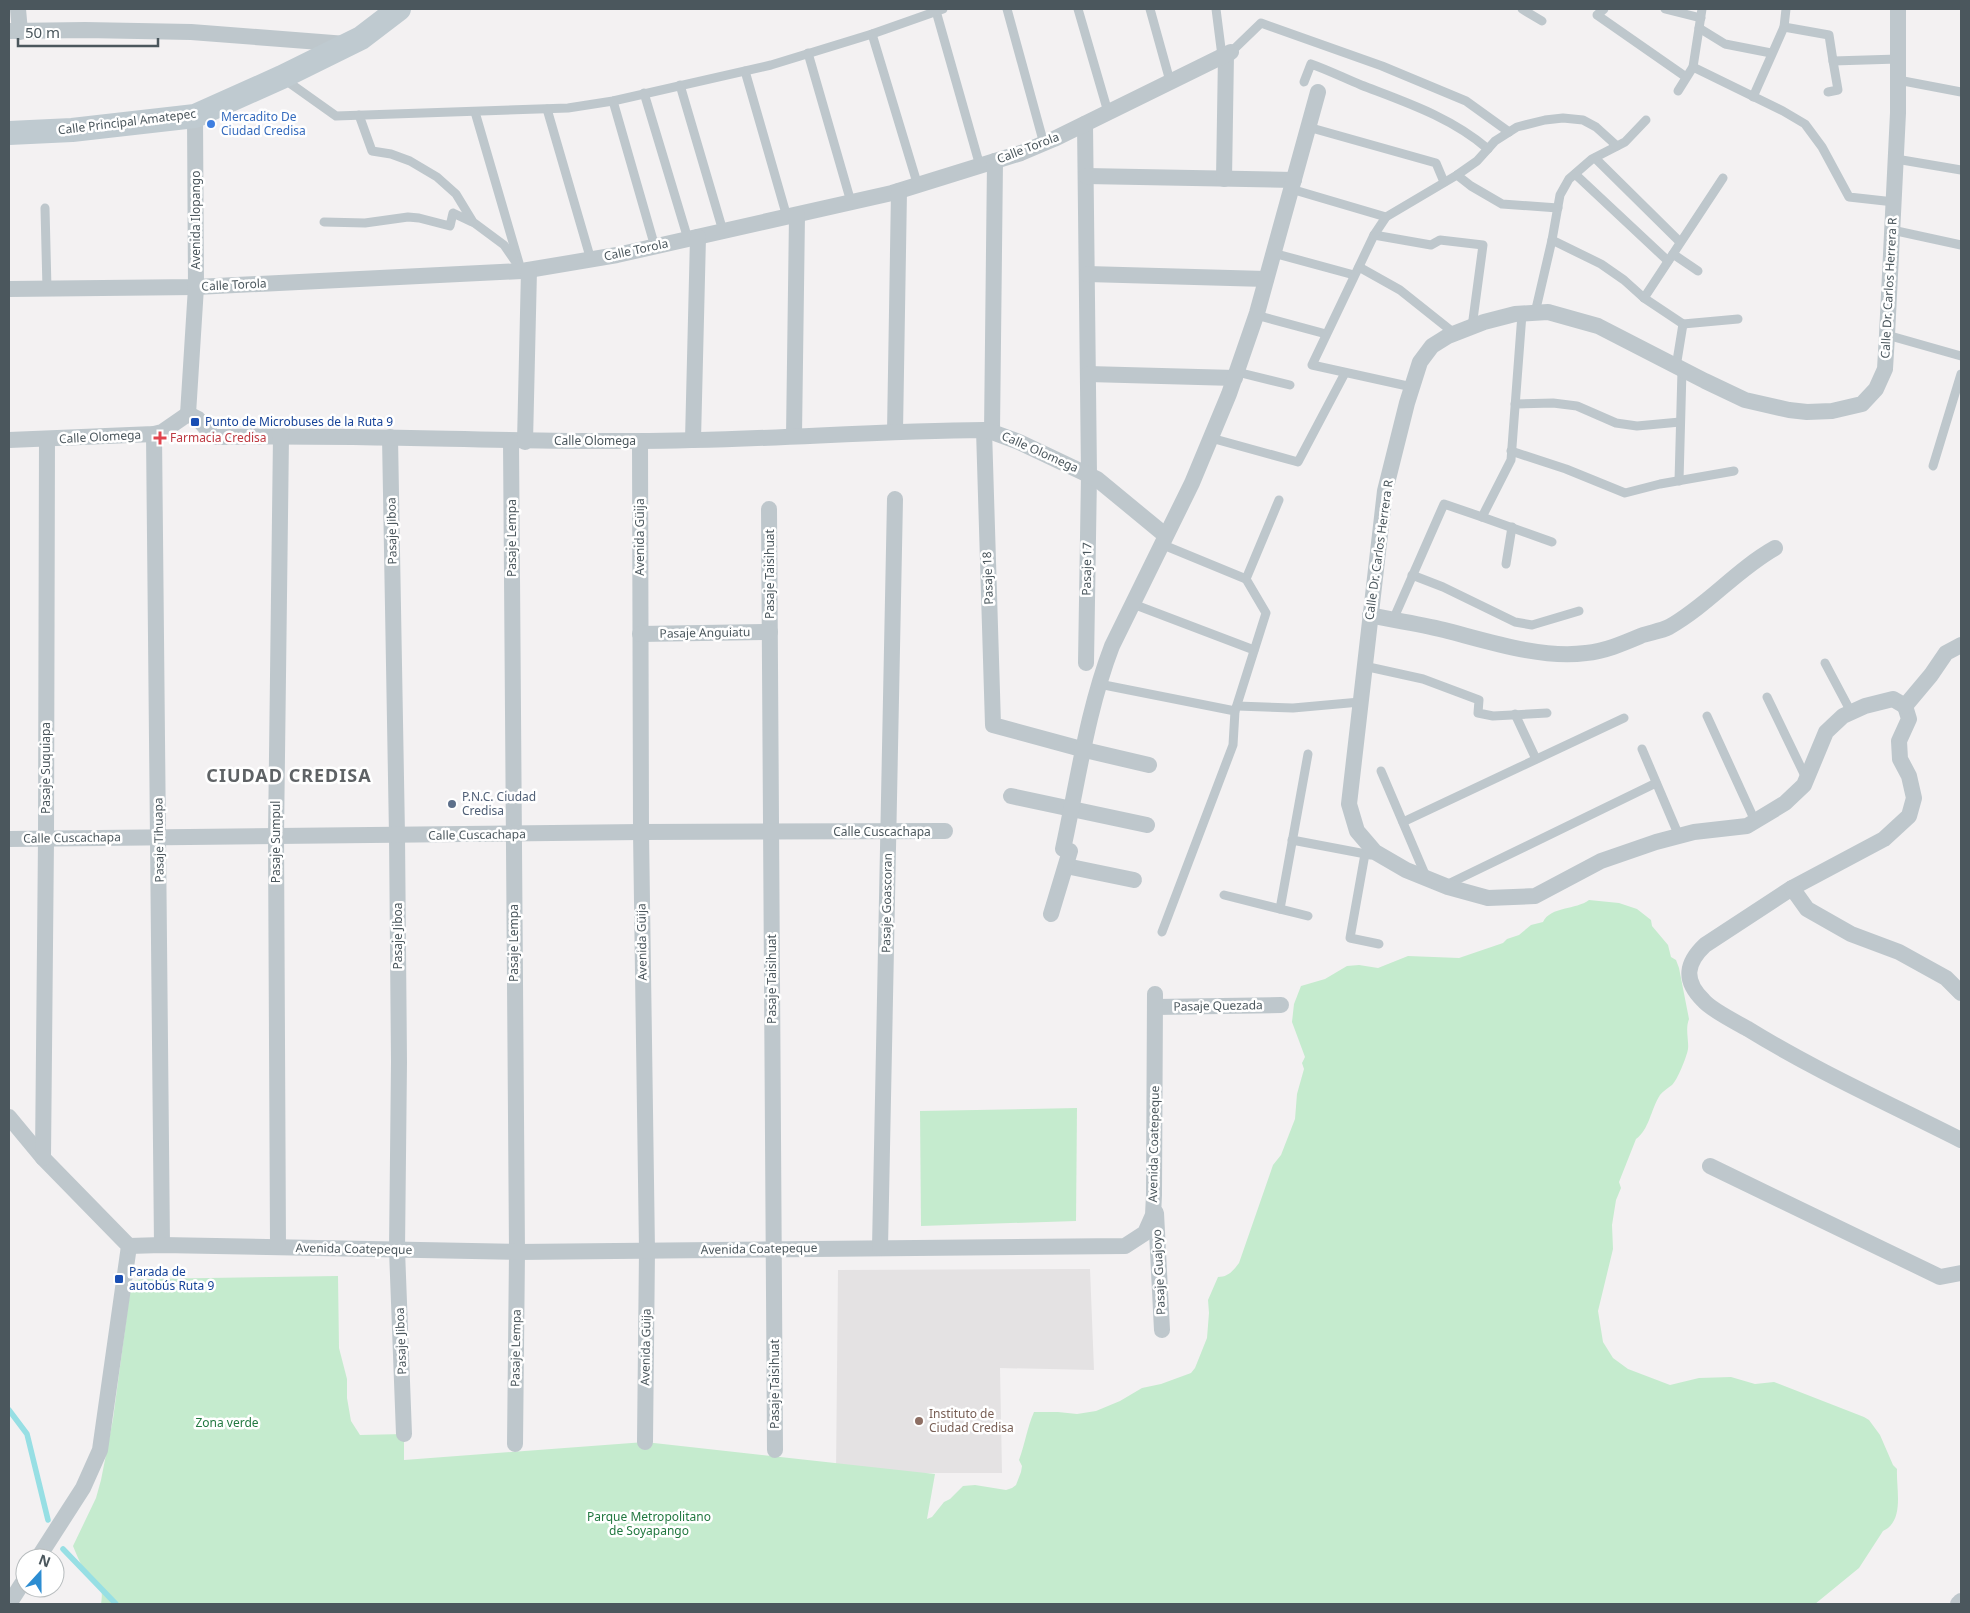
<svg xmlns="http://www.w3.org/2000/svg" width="1970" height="1613" font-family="'Noto Sans',sans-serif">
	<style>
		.education { fill: #e4e2e3 }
		.green { fill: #c5ebce }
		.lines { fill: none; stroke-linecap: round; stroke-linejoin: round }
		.stream { stroke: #97dfe4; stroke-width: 5.5 }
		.lane { stroke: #bec7cc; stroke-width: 9 }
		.street { stroke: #bec7cc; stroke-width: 16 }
		.secondary { stroke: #bfcad0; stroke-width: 24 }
		.shop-dot { fill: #3f7fe0; stroke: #fff; stroke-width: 2 }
		.transit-dot { fill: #1a4fb4; stroke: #fff; stroke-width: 2 }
		.health-dot { fill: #e0444e; stroke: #fff; stroke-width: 2 }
		.service-dot { fill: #5c6f8a; stroke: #fff; stroke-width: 2 }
		.education-dot { fill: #8d6e63; stroke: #fff; stroke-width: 2 }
		.labels { text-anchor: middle; stroke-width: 5; stroke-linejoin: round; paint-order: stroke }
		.shop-label { font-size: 12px; fill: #366cbe; stroke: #fff; text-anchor: start }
		.street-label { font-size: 12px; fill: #4b575d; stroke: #fff }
		.transit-label { font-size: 12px; fill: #164399; stroke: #fff; text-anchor: start }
		.health-label { font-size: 12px; fill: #be3a42; stroke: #fff; text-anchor: start }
		.service-label { font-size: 12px; fill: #4e5e75; stroke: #fff; text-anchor: start }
		.education-label { font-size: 12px; fill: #785e54; stroke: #fff; text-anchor: start }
		.park-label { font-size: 12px; fill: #227840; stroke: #fff }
		.district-label { font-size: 18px; font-weight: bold; letter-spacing: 1px; fill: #5e6265; stroke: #fff }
	</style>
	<rect width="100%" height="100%" fill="#f3f1f2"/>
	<!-- education -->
	<polygon class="education" points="1090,1269 1094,1370 1000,1368 1002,1473 836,1473 838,1270"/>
	<!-- green -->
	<g class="green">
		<path d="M1589 900 1619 903 1637 909 1651 920 1652 926 1668 945 1671 957 1676 960 1679 968 1689 1019C1685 1029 1689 1040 1688 1049 1687 1056 1677 1081 1672 1085 1668 1088 1663 1091 1660 1095 1651 1109 1649 1130 1636 1139L1619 1182 1621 1188 1616 1200 1612 1225 1613 1249 1598 1311 1603 1342 1613 1358 1628 1369 1670 1385 1699 1378 1731 1377 1755 1384 1774 1382 1864 1417 1869 1420 1880 1435 1893 1465 1897 1469C1896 1489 1905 1521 1883 1531L1859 1568 1815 1604H101C105 1579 94 1585 83 1568 79 1561 76 1553 73 1546L96 1498 101 1480 113 1419 131 1284 136 1280 144 1279 338 1276 339 1348 347 1379V1398L351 1421 360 1435 404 1434V1460L645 1442 935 1474 927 1519 932 1517 944 1502 950 1499 963 1486 975 1485 1006 1490 1012 1488 1016 1485 1021 1472 1022 1466 1019 1460C1025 1444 1027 1428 1034 1412H1058L1077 1414 1096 1411 1120 1401 1142 1388 1161 1384 1191 1373 1195 1368 1207 1338 1209 1313 1208 1300 1218 1277C1228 1277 1233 1271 1239 1263L1273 1165 1281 1155 1295 1119 1297 1094 1304 1069 1302 1063 1305 1057 1292 1022 1294 1004 1301 986 1325 979 1347 966 1359 965 1378 968 1408 956 1459 958 1503 943 1507 939 1519 935 1531 925 1543 922C1551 906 1576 910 1589 900Z"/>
		<polygon points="1077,1108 1076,1221 921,1226 920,1111"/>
	</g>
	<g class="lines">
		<!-- stream -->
		<g class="stream">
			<polyline points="9,1410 27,1434 48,1520"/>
			<polyline points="63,1549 116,1604"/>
		</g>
		<!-- lane -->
		<g class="lane">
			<polyline points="1007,9 1044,144"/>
			<polyline points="1078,9 1108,112"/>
			<polyline points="1150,9 1170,81"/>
			<polyline points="1216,9 1222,56"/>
			<polyline points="1522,9 1542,21"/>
			<polyline points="1604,9 1597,15 1686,77"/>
			<polyline points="1665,9 1701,18"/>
			<polyline points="936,11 980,166"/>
			<polyline points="1784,27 1829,35 1833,61 1898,59"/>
			<polyline points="1699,28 1725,44 1771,53"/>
			<polyline points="872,34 918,186"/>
			<polyline points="1231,52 1261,23 1382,66 1466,101 1509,132"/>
			<polyline points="808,53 851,202"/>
			<polyline points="1693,67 1783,111 1805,124 1822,147 1849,197 1894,202"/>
			<polyline points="745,71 787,217"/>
			<polyline points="284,79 336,116 568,108 613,101 771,65 872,34 943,9"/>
			<polyline points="1898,80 1961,92"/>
			<path d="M1304 82 1311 64C1328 70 1344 78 1361 85 1405 102 1451 117 1488 149"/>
			<polyline points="680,85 723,231"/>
			<polyline points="1678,91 1693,67 1702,9"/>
			<polyline points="1828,92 1838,90 1833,61"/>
			<polyline points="644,93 688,239"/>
			<polyline points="1753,97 1784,27 1786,9"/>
			<polyline points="613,101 655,247"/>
			<polyline points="547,109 591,260"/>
			<polyline points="475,112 519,263"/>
			<polyline points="359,115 372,151 391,154 410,161 437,177 456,194 473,222 504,245 522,271"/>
			<polyline points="1308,127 1436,163 1444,182"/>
			<polyline points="1595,158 1680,242"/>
			<polyline points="1896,159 1961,170"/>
			<polyline points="1575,174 1668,261"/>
			<polyline points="1457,175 1471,186 1502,204 1558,208"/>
			<polyline points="1291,189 1386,217"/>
			<polyline points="45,208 47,289"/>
			<polyline points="324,222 365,223 408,217 419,218 450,226 453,213 472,222"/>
			<polyline points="1892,230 1961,245"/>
			<polyline points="1374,235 1431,245 1440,240 1483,245 1472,327"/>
			<polyline points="1552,240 1601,264 1624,280 1644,298 1683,324 1738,319"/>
			<polyline points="1273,253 1354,275"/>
			<polyline points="1673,254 1698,271"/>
			<polyline points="1359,267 1400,290 1454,333"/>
			<polyline points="1644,298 1723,178"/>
			<polyline points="1535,313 1552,240 1560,195 1569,179 1592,159 1625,142 1646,120"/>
			<polyline points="1256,315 1326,334"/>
			<polyline points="1887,335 1961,356"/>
			<polyline points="1676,367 1683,324"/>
			<polyline points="1237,372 1290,385"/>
			<polyline points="1412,387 1312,365 1374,235 1386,217 1457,175 1477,161 1495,141 1517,127 1545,120 1563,118 1583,120 1596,127 1617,146"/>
			<polyline points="1515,404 1553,403 1577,406 1616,423 1637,426 1680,422"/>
			<polyline points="1211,438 1298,462 1345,373"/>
			<polyline points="1511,451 1566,469 1625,493 1660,484 1734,471"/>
			<polyline points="1933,466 1961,374"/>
			<polyline points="1679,481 1682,370"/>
			<polyline points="1482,517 1552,542"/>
			<polyline points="1161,544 1246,579 1279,500"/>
			<polyline points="1506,564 1512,527"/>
			<polyline points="1412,575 1443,587 1515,622 1532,625 1579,611"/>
			<polyline points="1133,604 1254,650"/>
			<polyline points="1393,620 1444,504 1482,517 1511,460 1522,314"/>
			<polyline points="1825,663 1851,712"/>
			<polyline points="1364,666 1423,679 1479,700 1478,713 1493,716 1547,713"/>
			<polyline points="1099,684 1235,711"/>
			<polyline points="1767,697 1807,780"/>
			<polyline points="1237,706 1293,708 1360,702"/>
			<polyline points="1515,714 1536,759"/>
			<polyline points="1707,716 1755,821"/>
			<polyline points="1642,749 1679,836"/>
			<polyline points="1381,771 1427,879"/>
			<polyline points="1403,822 1624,718"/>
			<polyline points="1292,840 1371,855"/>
			<polyline points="1365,854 1350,938 1379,944"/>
			<polyline points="1444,886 1656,783"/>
			<polyline points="1224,895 1308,916"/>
			<polyline points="1280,909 1308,754"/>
			<polyline points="1162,932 1233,745 1235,711 1266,613 1246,579"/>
		</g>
		<!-- street -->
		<g class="street">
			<polyline points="18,9 20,32"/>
			<polyline points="1898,9 1898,113 1887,335 1885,369 1876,389 1862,404 1832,411 1807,412 1789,410 1745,400 1705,381 1598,326 1548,312 1515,314 1484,322 1448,336 1432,346 1420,362 1407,403 1385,491 1349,804 1357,831 1375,852 1406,870 1448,887 1488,898 1535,896 1601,861 1656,842 1694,832 1747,826 1785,803 1804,785 1826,732 1843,716 1865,706 1893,699 1905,706"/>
			<polyline points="9,31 85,30 191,32 346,44"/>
			<polyline points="1085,124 1089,475 1086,663"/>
			<polyline points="1086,176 1294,180"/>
			<polyline points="1224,179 1226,54"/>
			<polyline points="1087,274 1266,279"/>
			<polyline points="9,289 196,287 522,271 617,255 892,193 1021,153 1054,139 1231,52"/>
			<polyline points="1088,374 1235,378"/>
			<polyline points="188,414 196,287 195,116"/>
			<polyline points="984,430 993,725 1085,750 1149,765"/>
			<polyline points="895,432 899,191"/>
			<polyline points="992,432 995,161"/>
			<polyline points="154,434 162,1245"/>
			<polyline points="794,436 797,215"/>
			<polyline points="390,437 397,835 399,1062 397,1250 404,1434"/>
			<path d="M9 440 154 434 162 432 188 414 198 419 213 436 216 437C357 434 497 442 637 441 753 441 868 431 984 430L992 432 1019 442 1097 479 1165 535"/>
			<polyline points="693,440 698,237"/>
			<polyline points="640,441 641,832 647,1250 645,1442"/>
			<polyline points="511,442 517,1252 515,1444"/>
			<polyline points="525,442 529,270"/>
			<polyline points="769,509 775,1450"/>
			<path d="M1370 615C1396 621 1423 624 1448 631 1490 642 1543 659 1586 653 1606 651 1624 643 1643 635 1652 632 1661 631 1669 627 1708 605 1736 570 1775 548"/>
			<polyline points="640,634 770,632"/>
			<path d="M1905 706 1909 719 1899 741 1900 759 1909 776 1914 798 1909 816 1884 839 1792 888 1705 945C1686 963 1683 980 1703 1000 1711 1010 1736 1022 1748 1029 1816 1071 1890 1104 1961 1140"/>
			<polyline points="1905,706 1931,675 1946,653 1961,645"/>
			<polyline points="1011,796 1147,825"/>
			<polyline points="9,839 641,832 945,831"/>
			<polyline points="1066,866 1134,880"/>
			<polyline points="1792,888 1807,909 1851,934 1899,952 1946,978 1961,993"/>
			<path d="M1051 914 1070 851 1063 849C1078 781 1087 711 1112 646L1192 483 1229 394 1257 313 1318 92"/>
			<polyline points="1155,1007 1281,1005"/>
			<polyline points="9,1117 43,1158 129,1246 100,1450 83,1488 38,1558"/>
			<polyline points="43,1158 46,839 47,439"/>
			<polyline points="1710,1166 1940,1277 1961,1273"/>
			<polyline points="1156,1213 1162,1330"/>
			<polyline points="129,1246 162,1245 517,1252 1125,1246 1145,1233 1153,1215 1154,1195 1155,994"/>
			<polyline points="278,1247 276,836 281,436"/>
			<polyline points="880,1248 895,499"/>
			<polyline points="9,1604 25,1579"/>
			<polyline points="1958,1604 1961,1601"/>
		</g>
		<!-- secondary -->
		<polyline class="secondary" points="9,133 72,130 195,116 282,77 361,38 399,9"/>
	</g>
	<!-- markers -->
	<circle class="shop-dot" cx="211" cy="124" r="5"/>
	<g class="transit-dot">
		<rect x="190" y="417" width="10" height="10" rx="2.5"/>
		<rect x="114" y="1274" width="10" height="10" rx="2.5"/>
	</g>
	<path class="health-dot" d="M157.5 430.5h5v5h5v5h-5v5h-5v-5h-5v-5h5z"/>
	<circle class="service-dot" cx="452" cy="804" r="5"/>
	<circle class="education-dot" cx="919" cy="1421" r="5"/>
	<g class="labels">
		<!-- shop labels -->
		<g class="shop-label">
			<text x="221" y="121">Mercadito De<tspan x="221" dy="14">Ciudad Credisa</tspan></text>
		</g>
		<!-- street labels -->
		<g class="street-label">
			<text transform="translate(127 122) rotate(-7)" y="4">Calle Principal Amatepec</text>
			<text transform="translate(1028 148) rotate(-21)" y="4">Calle Torola</text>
			<text transform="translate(196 220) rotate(-90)" y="4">Avenida Ilopango</text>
			<text transform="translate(636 250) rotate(-12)" y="4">Calle Torola</text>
			<text transform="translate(234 285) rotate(-3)" y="4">Calle Torola</text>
			<text transform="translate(1889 288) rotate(-87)" y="4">Calle Dr. Carlos Herrera R</text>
			<text transform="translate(100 437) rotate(-3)" y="4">Calle Olomega</text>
			<text x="595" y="445">Calle Olomega</text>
			<text transform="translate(1040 452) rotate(24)" y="4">Calle Olomega</text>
			<text transform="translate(392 531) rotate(-91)" y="4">Pasaje Jiboa</text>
			<text transform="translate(640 537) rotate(-90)" y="4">Avenida Güija</text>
			<text transform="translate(512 538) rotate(-90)" y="4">Pasaje Lempa</text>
			<text transform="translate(1379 550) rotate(-82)" y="4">Calle Dr. Carlos Herrera R</text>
			<text transform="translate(1087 569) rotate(-89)" y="4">Pasaje 17</text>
			<text transform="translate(770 574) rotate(-90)" y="4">Pasaje Taisihuat</text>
			<text transform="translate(988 578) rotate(-92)" y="4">Pasaje 18</text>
			<text transform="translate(705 633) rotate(-1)" y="4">Pasaje Anguiatu</text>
			<text transform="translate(46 768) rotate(-90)" y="4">Pasaje Suquiapa</text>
			<text x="882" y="836">Calle Cuscachapa</text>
			<text transform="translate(477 835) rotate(-1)" y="4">Calle Cuscachapa</text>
			<text transform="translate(72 838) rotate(-1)" y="4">Calle Cuscachapa</text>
			<text transform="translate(159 840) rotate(-91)" y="4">Pasaje Tihuapa</text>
			<text transform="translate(276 842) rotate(-90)" y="4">Pasaje Sumpul</text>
			<text transform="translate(887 903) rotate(-89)" y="4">Pasaje Goascoran</text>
			<text transform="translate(398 936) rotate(-90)" y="4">Pasaje Jiboa</text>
			<text transform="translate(642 942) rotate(-91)" y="4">Avenida Güija</text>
			<text transform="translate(514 943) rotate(-90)" y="4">Pasaje Lempa</text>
			<text transform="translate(772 979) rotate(-90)" y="4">Pasaje Taisihuat</text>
			<text transform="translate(1218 1006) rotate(-1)" y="4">Pasaje Quezada</text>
			<text transform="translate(1154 1144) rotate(-89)" y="4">Avenida Coatepeque</text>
			<text transform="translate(354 1249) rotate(1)" y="4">Avenida Coatepeque</text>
			<text transform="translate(759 1249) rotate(-1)" y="4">Avenida Coatepeque</text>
			<text transform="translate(1159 1272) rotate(-93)" y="4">Pasaje Guajoyo</text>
			<text transform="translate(401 1341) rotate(-92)" y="4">Pasaje Jiboa</text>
			<text transform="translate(646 1347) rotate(-89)" y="4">Avenida Güija</text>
			<text transform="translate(516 1348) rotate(-89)" y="4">Pasaje Lempa</text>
			<text transform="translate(775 1384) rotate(-90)" y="4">Pasaje Taisihuat</text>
		</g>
		<!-- transit labels -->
		<g class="transit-label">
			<text x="205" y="426">Punto de Microbuses de la Ruta 9</text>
			<text x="129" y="1276">Parada de<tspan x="129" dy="14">autobús Ruta 9</tspan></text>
		</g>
		<!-- health labels -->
		<g class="health-label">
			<text x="170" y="442">Farmacia Credisa</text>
		</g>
		<!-- service labels -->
		<g class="service-label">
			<text x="462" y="801">P.N.C. Ciudad<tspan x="462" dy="14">Credisa</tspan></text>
		</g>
		<!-- education labels -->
		<g class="education-label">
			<text x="929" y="1418">Instituto de<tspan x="929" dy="14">Ciudad Credisa</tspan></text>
		</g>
		<!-- park labels -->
		<g class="park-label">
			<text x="227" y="1427">Zona verde</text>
			<text x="649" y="1521">Parque Metropolitano<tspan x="649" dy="14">de Soyapango</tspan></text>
		</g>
		<!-- district labels -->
		<g class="district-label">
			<text x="289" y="782">CIUDAD CREDISA</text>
		</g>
	</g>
	<!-- border -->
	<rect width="1970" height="1613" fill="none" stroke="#4b575d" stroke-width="20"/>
	<!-- north arrow -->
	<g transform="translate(40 1573) rotate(21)"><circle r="24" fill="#ffffff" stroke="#b7bcbe"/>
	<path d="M0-4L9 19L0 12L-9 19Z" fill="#2d8dd2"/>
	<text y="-8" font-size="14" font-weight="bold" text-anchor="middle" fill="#4b575d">N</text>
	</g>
	<!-- scale -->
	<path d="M18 38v8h140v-8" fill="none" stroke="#4b575d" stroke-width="2.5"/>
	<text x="25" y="38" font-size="15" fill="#4b575d" stroke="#ffffff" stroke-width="4" paint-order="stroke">50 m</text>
</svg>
